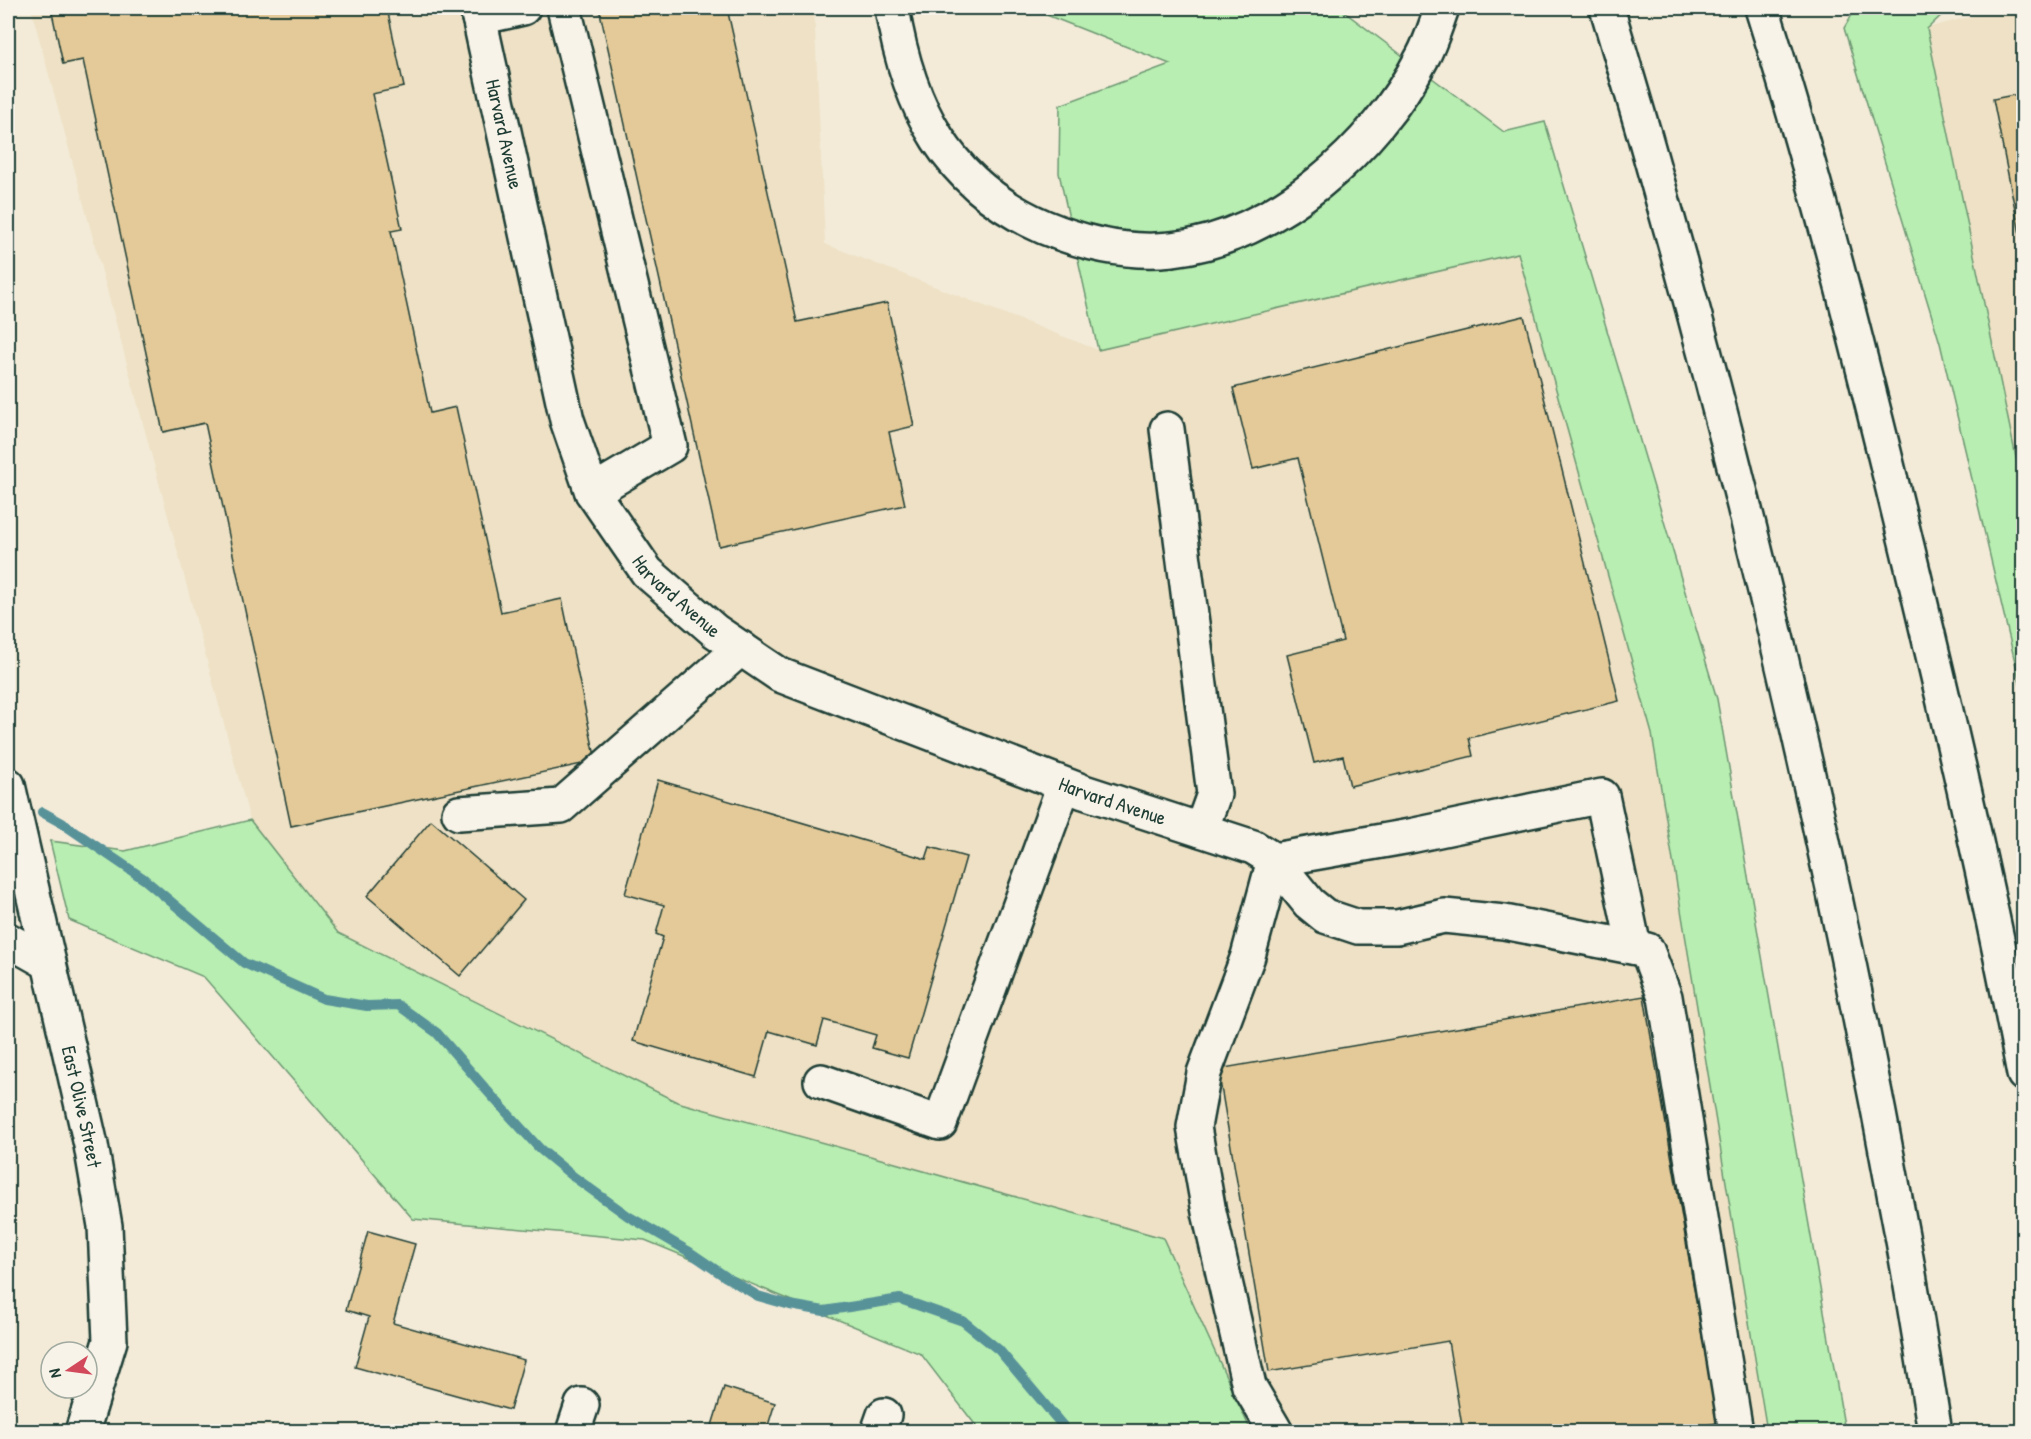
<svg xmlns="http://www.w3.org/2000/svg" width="2031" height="1439" font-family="'Patrick Hand',sans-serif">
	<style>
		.built { fill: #eee1c5 }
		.green { fill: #b8eeb1; stroke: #6c9672; stroke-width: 1.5 }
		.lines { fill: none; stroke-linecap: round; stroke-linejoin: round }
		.stream { stroke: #589299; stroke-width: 10 }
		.building { fill: #e4ca99; stroke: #1f3d34; stroke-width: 1.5 }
		.minor-casing { stroke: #1f3d34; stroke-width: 38 }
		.highway-casing { stroke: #1f3d34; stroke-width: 38 }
		.minor { stroke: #f7f3e8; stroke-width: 33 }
		.highway { stroke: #f7f3e8; stroke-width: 33 }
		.labels { text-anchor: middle; stroke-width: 5; stroke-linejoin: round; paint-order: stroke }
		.street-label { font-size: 20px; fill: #1f3d34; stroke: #f7f3e8 }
	</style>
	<rect width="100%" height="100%" fill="#f3ebd8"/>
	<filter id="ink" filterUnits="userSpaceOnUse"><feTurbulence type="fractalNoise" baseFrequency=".0167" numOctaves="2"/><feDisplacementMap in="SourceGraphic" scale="12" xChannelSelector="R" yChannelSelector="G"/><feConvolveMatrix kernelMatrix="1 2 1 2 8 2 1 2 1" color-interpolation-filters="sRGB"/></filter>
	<g filter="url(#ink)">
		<!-- built -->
		<g class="built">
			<polygon points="31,8 814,8 825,244 1098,350 1518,253 1652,734 1767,1431 1251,1431 1163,1238 677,1102 338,933 250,820"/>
			<polygon points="2003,8 2023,8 2023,491 1927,28"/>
		</g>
		<!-- green -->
		<g class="green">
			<polygon points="1029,8 1339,8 1504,132 1545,122 1717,699 1845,1431 1767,1431 1652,734 1518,253 1098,350 1059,173 1060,105 1170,64"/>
			<polygon points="1856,8 1949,8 1927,29 2023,491 2023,696 1940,343 1844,28"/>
			<polygon points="250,820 338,933 677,1102 1163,1238 1251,1431 980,1431 921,1354 645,1240 413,1219 204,977 69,920 50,841 125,851"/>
		</g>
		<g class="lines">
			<!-- stream -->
			<polyline class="stream" points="42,812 62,823 144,879 244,963 324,999 367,1006 398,1005 437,1033 490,1094 540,1149 574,1177 628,1216 688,1251 726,1277 758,1296 790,1305 824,1311 900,1299 963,1321 999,1350 1068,1432"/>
		</g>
		<!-- building -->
		<g class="building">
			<polygon points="51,8 387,8 404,87 372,94 402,229 391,231 430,413 456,407 501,612 562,599 596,761 291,826 205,423 163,432 83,60 63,64"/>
			<polygon points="599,8 727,8 797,322 887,303 914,426 889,432 905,505 719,546"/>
			<polygon points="2024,93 2024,254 1993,99"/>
			<polygon points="1524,316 1619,701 1469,738 1473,756 1350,786 1343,756 1314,763 1287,655 1343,641 1298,458 1253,469 1233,388"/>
			<polygon points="658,780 926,859 930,847 966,857 908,1058 872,1048 876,1035 824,1020 817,1045 769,1031 756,1077 633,1041 663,937 656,934 664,905 625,894"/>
			<polygon points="431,820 524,900 460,976 367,896"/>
			<polygon points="1644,996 1717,1423 1666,1432 1463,1432 1448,1341 1269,1372 1218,1069"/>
			<polygon points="368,1231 415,1244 393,1323 524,1360 510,1410 355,1367 369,1317 346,1310"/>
			<polygon points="724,1387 775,1403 766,1432 710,1432"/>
		</g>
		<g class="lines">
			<!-- minor casing -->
			<g class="minor-casing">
				<g id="minor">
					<path id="s1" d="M477 8 567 420 592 492 647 572 715 631 780 675 1084 792 1253 847 1274 860 1309 903 1325 916 1358 927H1397L1444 916 1504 922 1647 950 1665 997 1736 1432"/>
					<polyline points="564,8 670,446 592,492"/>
					<polyline points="479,18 523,8"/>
					<polyline points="1167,429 1214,794 1201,830"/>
					<path id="s2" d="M8 785 91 1145 105 1226 110 1341 82 1432"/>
					<polyline points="459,813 561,806 741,648"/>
					<polyline points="1274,860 1248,956 1204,1073 1194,1127 1209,1212 1249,1386 1276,1432"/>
					<polyline points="1274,860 1410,836 1602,796 1634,947"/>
					<polyline points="8,940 49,963"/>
					<polyline points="821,1081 940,1123 1064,785"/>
					<polyline points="573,1432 582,1405"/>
					<polyline points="878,1432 884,1415"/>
				</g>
			</g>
			<!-- highway casing -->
			<g class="highway-casing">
				<g id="highway">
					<path d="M892 8C908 107 947 185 1044 227 1085 244 1128 254 1172 249 1275 238 1376 148 1422 58 1431 42 1436 24 1442 8"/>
					<path d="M1607 8C1726 404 1823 808 1898 1214 1912 1286 1923 1359 1935 1432"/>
					<path d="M1762 8C1820 192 1867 380 1912 567 1952 735 1992 904 2024 1074"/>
				</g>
			</g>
			<!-- minor -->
			<use href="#minor" class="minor"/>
			<!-- highway -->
			<use href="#highway" class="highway"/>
		</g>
	</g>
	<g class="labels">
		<!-- street labels -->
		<g class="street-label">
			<text dy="7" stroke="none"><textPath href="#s1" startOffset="129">Harvard Avenue</textPath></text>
			<text dy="7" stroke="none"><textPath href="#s1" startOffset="633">Harvard Avenue</textPath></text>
			<text dy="7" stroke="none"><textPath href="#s1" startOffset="1119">Harvard Avenue</textPath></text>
			<text dy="7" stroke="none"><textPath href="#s2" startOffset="330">East Olive Street</textPath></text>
		</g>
	</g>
	<!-- margin -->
	<rect width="2031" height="1439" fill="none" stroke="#f7f3e8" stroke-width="30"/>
	<rect x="15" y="15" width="2001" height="1409" fill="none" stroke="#1f3d34" stroke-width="2" filter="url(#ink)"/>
	<!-- north arrow -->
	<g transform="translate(69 1370) rotate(257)"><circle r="28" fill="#f7f3e8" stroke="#a1aaa0" stroke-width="1.5"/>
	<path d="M0-4.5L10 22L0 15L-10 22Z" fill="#d1495b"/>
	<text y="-9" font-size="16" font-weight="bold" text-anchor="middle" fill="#1f3d34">N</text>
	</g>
</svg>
